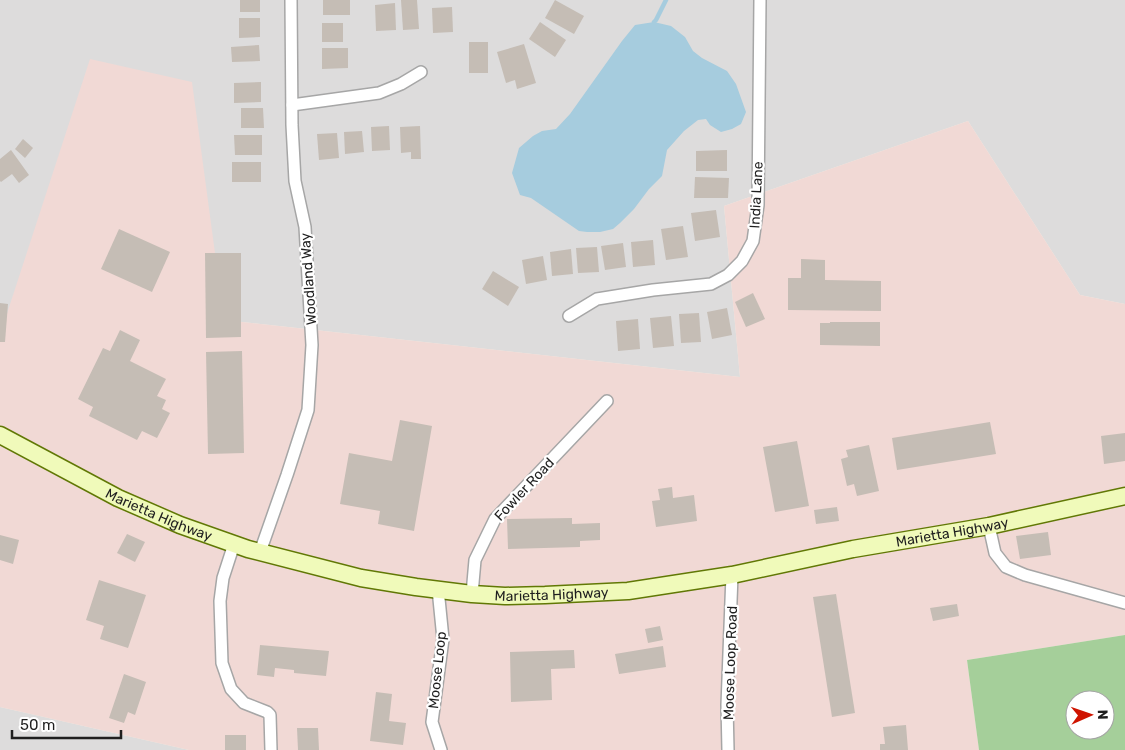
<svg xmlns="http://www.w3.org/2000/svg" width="1125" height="750" font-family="Rubik,sans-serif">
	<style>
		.residential { fill: #dddcdc }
		.commercial { fill: #f1d9d5 }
		.forest { fill: #a5cf9a; fill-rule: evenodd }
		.water { fill: #a6ccde }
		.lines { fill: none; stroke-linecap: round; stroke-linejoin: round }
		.stream { stroke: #a6ccde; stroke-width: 4.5 }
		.building { fill: #c5bdb5 }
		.street-casing { stroke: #a6a6a6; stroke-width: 14 }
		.secondary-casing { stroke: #617805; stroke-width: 19 }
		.street { stroke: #fff; stroke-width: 11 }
		.secondary { stroke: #f0faba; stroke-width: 16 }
		.labels { text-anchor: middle; stroke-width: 4.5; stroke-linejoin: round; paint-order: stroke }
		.street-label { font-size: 14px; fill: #1f1f1f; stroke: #fff }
	</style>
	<rect width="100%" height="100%" fill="#f0eee6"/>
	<!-- residential -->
	<g class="residential">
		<polygon points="0,0 1125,0 1125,304 1080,295 968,121 724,206 740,377 224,320 0,335"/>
		<polygon points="0,707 189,750 0,750"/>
	</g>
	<!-- commercial -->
	<polygon class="commercial" points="90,59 192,82 224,320 740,377 724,206 968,121 1080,295 1125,304 1125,635 967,660 979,750 189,750 0,707 0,335"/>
	<!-- forest -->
	<path class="forest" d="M1125 635V750H979L967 660ZM1075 700H1105V730H1075Z"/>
	<!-- water -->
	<polygon class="water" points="654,22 671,26 685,37 693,51 702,58 727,71 736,84 746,112 741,124 732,129 721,132 710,125 706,119 698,120 684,131 667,150 662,176 649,189 634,209 620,223 613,229 600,232 587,232 579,231 531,198 520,195 512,173 519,148 533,136 542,131 556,129 570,114 622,41 635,25"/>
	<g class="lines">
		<!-- stream -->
		<polyline class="stream" points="654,22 656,20 666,0"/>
	</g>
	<!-- building -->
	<g class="building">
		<rect x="240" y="0" width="20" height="12"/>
		<rect x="323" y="0" width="27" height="15"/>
		<polygon points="401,0 417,0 419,29 403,30"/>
		<polygon points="555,0 584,16 574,34 545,18"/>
		<polygon points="395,3 396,30 376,31 375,5"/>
		<polygon points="452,7 453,32 433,33 432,8"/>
		<polygon points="239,18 260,18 260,37 239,38"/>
		<polygon points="540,22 566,40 555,57 529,39"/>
		<rect x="322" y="23" width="21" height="19"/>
		<rect x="469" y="42" width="19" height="31"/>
		<polygon points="524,44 536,83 517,89 515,80 506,83 497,52"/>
		<polygon points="259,45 260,61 232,62 231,47"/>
		<polygon points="322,48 348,48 348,68 322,69"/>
		<polygon points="261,82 261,102 234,103 234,83"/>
		<polygon points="241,108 263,108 264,128 241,128"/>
		<polygon points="389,126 390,150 372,151 371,127"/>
		<polygon points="420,126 421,159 411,159 411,152 401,153 400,127"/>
		<polygon points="362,131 364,152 345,154 344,132"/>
		<polygon points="337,133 339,158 319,160 317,134"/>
		<polygon points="234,135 262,135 262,155 235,155"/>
		<polygon points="23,139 33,148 25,158 15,149"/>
		<polygon points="11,150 29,175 19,183 12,174 1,182 0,181 0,159"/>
		<polygon points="727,150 727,171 696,171 696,151"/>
		<rect x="232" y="162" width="29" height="20"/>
		<polygon points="695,177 729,178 728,198 694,198"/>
		<polygon points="716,210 720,237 695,241 691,213"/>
		<polygon points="683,226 688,257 666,260 661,229"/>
		<polygon points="119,229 170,252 152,292 101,269"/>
		<polygon points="653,240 655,265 633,267 631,242"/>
		<polygon points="623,243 626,267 605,270 601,246"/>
		<polygon points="597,247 599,272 578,273 576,248"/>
		<polygon points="571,249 573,274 552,276 550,252"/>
		<polygon points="205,253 241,253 241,337 206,338"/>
		<polygon points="543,256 547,280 526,284 522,260"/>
		<polygon points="801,259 825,260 825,280 881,281 881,311 788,310 788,278 801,278"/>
		<polygon points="493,271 519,287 508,306 482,289"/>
		<polygon points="753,293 765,319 746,327 735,302"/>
		<polygon points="0,303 8,304 5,342 0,342"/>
		<polygon points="727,308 732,335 712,339 707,312"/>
		<polygon points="699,313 701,342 681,343 679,314"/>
		<polygon points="671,316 674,346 653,348 650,318"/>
		<polygon points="638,319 640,349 618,351 616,321"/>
		<polygon points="830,322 880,322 880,346 820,345 820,323 830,323"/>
		<polygon points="120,330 140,340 130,361 166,379 157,396 166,400 162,409 170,413 157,438 142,431 137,440 89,416 93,407 78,399 103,348 110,351"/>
		<polygon points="242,351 244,453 208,454 206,352"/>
		<polygon points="400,420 432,426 414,531 378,524 380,511 340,504 349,453 392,461"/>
		<polygon points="990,422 996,454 897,470 892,438"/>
		<polygon points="1125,433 1125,461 1104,464 1101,436"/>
		<polygon points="797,441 809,506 775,512 763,447"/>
		<polygon points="869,445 879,491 857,496 854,484 847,486 841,459 848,457 846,450"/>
		<polygon points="672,487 673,498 694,495 697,521 656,527 652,501 660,500 658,489"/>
		<polygon points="837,507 839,521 816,524 814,510"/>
		<polygon points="572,518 572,524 600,523 600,540 580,541 580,547 508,549 507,519"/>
		<polygon points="1048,532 1051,555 1020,559 1016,536"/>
		<polygon points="127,534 145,542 135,562 117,553"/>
		<polygon points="0,535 19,540 13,564 0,560"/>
		<polygon points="99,580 146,595 128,648 100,639 104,626 86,620"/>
		<polygon points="836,594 855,713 832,717 813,597"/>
		<polygon points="957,604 959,616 933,621 930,608"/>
		<polygon points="660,626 663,640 648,643 645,629"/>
		<polygon points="260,645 329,651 326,676 294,673 294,670 275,668 274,677 257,675"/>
		<polygon points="663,646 666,667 619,674 615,654"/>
		<polygon points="574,650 575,668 551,669 552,700 511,702 510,652"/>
		<polygon points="124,674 146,682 135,715 128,712 124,723 109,718"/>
		<polygon points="376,692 392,694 389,721 406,723 403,745 370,741"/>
		<polygon points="906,725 908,750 880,750 880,744 885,744 883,727"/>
		<polygon points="297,728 318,728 319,750 298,750"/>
		<rect x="225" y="735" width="21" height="15"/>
	</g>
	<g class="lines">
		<!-- street casing -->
		<g class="street-casing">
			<g id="street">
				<polyline points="292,105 379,93 401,84 421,72"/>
				<polyline points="569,316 597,299 653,290 711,284 728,275 742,261 753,241 758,205 760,0"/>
				<polyline points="989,526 995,553 1006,567 1025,575 1125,603"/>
				<polyline points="234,544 223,578 220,601 222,663 231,689 244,703 267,712 270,715 271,750"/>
				<polyline points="260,552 287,475 308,410 312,345 305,227 295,181 292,125 291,0"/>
				<polyline points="438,589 443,639 432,722 441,750"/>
				<polyline points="472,594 475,560 495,519 607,401"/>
				<polyline points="728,750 727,705 732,575"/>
			</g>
		</g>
		<!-- secondary casing -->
		<g class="secondary-casing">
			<g id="secondary">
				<path id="s1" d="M0 435 118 498 180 525 248 549 361 578 416 587 472 594 505 596 545 595 628 591 732 575 853 549 989 526 1125 496"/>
			</g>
		</g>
		<!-- street -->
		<use href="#street" class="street"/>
		<!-- secondary -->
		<use href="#secondary" class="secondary"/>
	</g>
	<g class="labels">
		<!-- street labels -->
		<g class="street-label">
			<text transform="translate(756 195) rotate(-87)" y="5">India Lane</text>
			<text transform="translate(308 279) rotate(-94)" y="5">Woodland Way</text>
			<text transform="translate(524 489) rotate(-47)" y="5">Fowler Road</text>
			<text dy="5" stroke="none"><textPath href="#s1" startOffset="178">Marietta Highway</textPath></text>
			<text dy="5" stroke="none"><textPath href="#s1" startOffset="988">Marietta Highway</textPath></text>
			<text dy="5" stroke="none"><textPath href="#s1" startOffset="582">Marietta Highway</textPath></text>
			<text transform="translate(730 663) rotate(-88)" y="5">Moose Loop Road</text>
			<text transform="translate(437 670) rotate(-84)" y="5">Moose Loop</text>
		</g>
	</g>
	<!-- north arrow -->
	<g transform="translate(1090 715) rotate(88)"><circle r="24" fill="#ffffff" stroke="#a5a5a5"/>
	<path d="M0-4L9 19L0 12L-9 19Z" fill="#cf1400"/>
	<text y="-8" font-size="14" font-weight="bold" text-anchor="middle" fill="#1f1f1f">N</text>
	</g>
	<!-- scale -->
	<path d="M12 730v8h109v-8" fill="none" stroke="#1f1f1f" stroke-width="2.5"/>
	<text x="20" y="730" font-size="15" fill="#1f1f1f" stroke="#ffffff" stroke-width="4" paint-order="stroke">50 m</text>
</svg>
